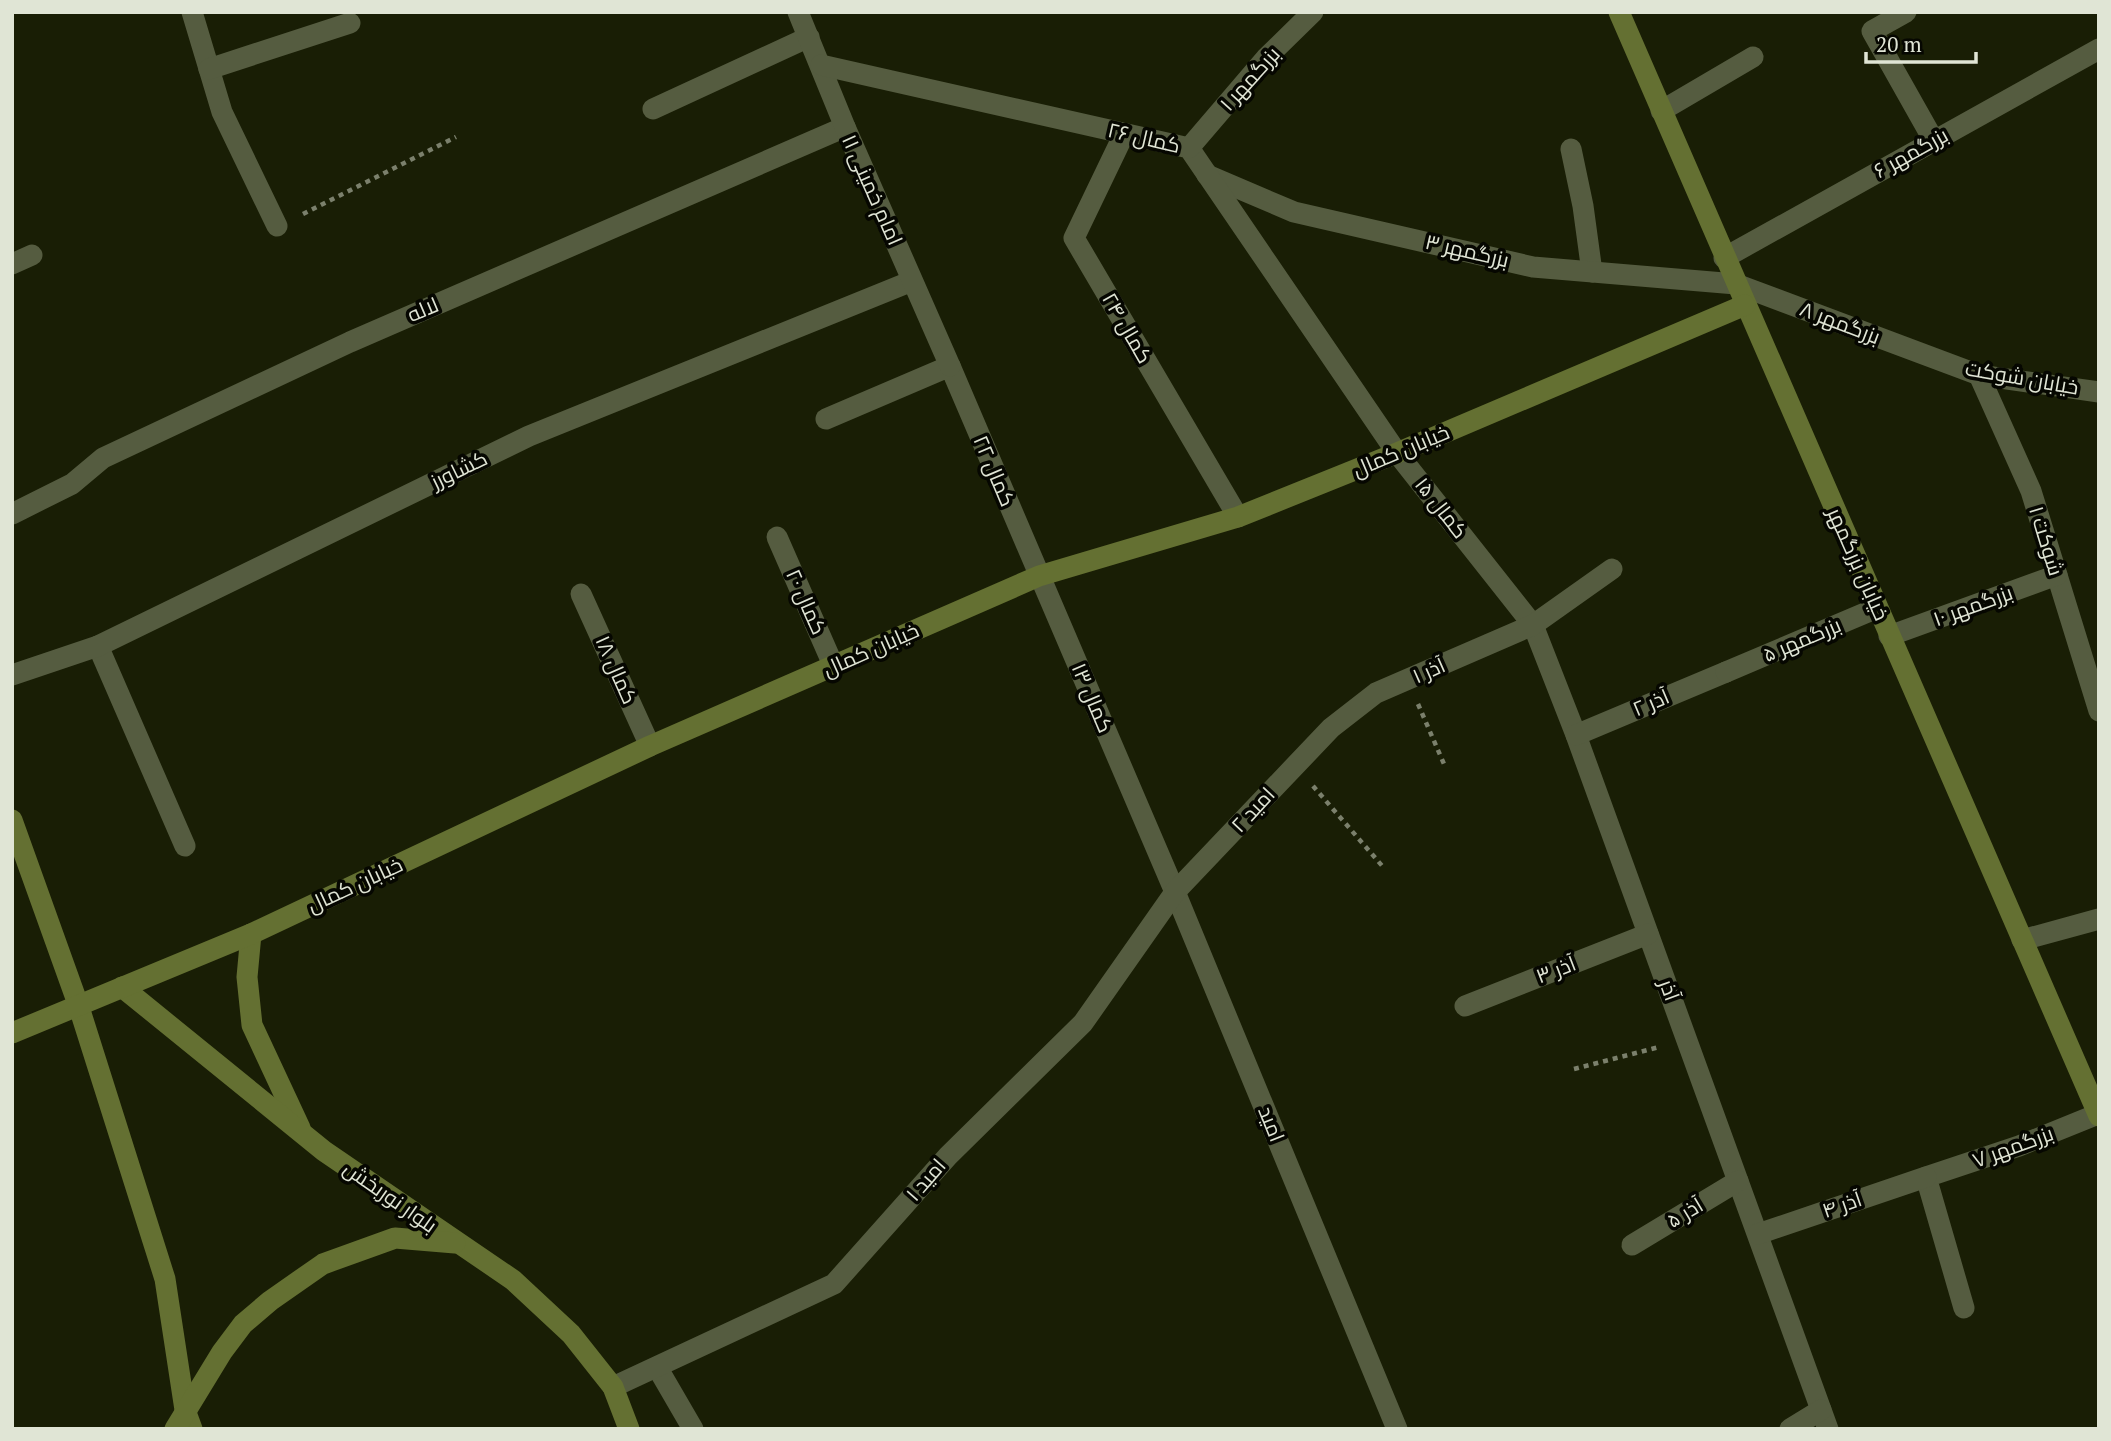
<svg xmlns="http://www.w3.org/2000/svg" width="2111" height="1441" font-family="'PT Serif',Cairo,serif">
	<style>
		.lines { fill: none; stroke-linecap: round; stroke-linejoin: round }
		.path { stroke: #7b806c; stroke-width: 4.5; stroke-dasharray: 5 5; stroke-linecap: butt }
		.lane { stroke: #555c40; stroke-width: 21 }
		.street { stroke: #555c40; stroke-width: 21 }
		.secondary { stroke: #647032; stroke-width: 21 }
		.labels { text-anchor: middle; stroke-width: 7; stroke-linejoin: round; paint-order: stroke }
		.street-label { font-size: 21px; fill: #e0e5d5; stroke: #060701 }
	</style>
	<rect width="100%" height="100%" fill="#191e05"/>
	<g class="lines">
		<!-- path -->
		<g class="path">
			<polyline points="303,214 456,137"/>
			<polyline points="1418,704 1444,764"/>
			<polyline points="1313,786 1384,868"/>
			<polyline points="1574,1069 1659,1047"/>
		</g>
		<!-- lane -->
		<g class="lane">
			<polyline points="192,12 222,112 277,226"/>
			<polyline points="1906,12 1872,31 1934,141"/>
			<polyline points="209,69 350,23"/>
			<polyline points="653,109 809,37"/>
			<polyline points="1661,111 1753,57"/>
			<polyline points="1124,134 1074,238 1238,517"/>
			<polyline points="1571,149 1583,206 1592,272"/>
			<polyline points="1207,175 1294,212 1533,267 1736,284 1979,375 2099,392"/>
			<polyline points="1724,258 2099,49"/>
			<polyline points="12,264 32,255"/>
			<polyline points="1979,375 2031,491 2099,711"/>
			<polyline points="826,419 950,366 1175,892 1397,1429"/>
			<polyline points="1397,453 1533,625 1576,735 1828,1429"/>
			<polyline points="12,514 72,484 103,458 350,342 845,127"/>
			<polyline points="777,537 834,667"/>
			<polyline points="581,594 650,746"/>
			<polyline points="1889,636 2057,575"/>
			<polyline points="98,646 185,846"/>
			<polyline points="12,675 98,646 529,436 912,281"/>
			<polyline points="1576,735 1726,672"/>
			<polyline points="2022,940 2099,919"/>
			<polyline points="1465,1006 1648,934"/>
			<polyline points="1632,1245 1738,1181"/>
			<polyline points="1964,1308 1926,1177 2019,1146 2098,1114"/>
			<polyline points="657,1367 693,1429"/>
			<polyline points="613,1387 834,1284 948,1156 1083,1023 1175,892 1331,728 1376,693 1533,625 1612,569"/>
			<polyline points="1790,1429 1821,1410"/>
		</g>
		<!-- street -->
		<g class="street">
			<polyline points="798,12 845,127 950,366"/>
			<polyline points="821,65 1189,148 1397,453"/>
			<polyline points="1189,148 1266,58 1313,12"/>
			<polyline points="1726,672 1877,608"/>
			<polyline points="1758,1234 1926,1177"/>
		</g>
		<!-- secondary -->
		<g class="secondary">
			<polyline points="1619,12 2099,1116"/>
			<polyline points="12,820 78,1004 165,1279 185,1410 192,1429"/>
			<polyline points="251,934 247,977 252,1025 300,1128"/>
			<polyline points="122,987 324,1151 513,1280 571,1334 613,1387 629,1429"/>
			<polyline points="12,1033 251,934 650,746 1039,576 1238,517 1397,453 1745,305"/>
			<polyline points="175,1429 222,1352 243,1324 270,1301 323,1264 395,1238 455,1243"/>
		</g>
	</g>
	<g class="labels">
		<!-- street labels -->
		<g class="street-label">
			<text transform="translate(1250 79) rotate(-48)" y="7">بزرگمهر ۱</text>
			<text transform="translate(1144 138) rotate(13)" y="7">کمال ۲۶</text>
			<text transform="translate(1911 153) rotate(-29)" y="7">بزرگمهر ۶</text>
			<text transform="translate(872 190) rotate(66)" y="7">امام خمینی ۱۱</text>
			<text transform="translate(1467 251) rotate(13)" y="7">بزرگمهر ۳</text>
			<text transform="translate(423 310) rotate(-23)" y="7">لاله</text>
			<text transform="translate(1840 323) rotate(21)" y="7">بزرگمهر ۸</text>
			<text transform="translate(1127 328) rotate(60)" y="7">کمال ۲۴</text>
			<text transform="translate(2022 378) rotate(10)" y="7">خیابان شوکت</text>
			<text transform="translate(1401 451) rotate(-23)" y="7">خیابان کمال</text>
			<text transform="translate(459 470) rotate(-26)" y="7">کشاورز</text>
			<text transform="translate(994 471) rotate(67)" y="7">کمال ۲۲</text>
			<text transform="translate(1441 508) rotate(52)" y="7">کمال ۱۵</text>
			<text transform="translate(2046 541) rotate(73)" y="7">شوکت ۱</text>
			<text transform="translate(1858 564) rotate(66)" y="7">خیابان بزرگمهر</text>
			<text transform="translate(806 602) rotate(66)" y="7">کمال ۲۰</text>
			<text transform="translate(1973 606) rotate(-20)" y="7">بزرگمهر ۱۰</text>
			<text transform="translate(1802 640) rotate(-23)" y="7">بزرگمهر ۵</text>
			<text transform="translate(871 650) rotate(-24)" y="7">خیابان کمال</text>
			<text transform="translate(616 670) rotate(66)" y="7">کمال ۱۸</text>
			<text transform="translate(1429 671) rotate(-24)" y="7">آذر ۱</text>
			<text transform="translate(1092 698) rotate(67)" y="7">کمال ۱۳</text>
			<text transform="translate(1651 703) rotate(-23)" y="7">آذر ۲</text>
			<text transform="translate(1253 810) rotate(-47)" y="7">امید ۲</text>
			<text transform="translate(355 885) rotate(-25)" y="7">خیابان کمال</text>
			<text transform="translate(1556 970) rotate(-21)" y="7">آذر ۳</text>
			<text transform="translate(1669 990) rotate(70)" y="7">آذر</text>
			<text transform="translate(1271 1124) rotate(68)" y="7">امید</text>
			<text transform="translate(2013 1147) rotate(-20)" y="7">بزرگمهر ۷</text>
			<text transform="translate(926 1180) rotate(-49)" y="7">امید ۱</text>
			<text transform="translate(390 1197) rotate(35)" y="7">بلوار نوربخش</text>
			<text transform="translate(1842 1205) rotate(-19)" y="7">آذر ۴</text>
			<text transform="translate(1685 1213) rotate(-31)" y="7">آذر ۵</text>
		</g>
	</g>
	<!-- border -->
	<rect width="2111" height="1441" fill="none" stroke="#e0e5d5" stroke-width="28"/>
	<!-- scale -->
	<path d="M1866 52v10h110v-10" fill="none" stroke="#e0e5d5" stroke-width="3.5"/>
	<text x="1876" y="52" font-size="21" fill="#e0e5d5" stroke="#060701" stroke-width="5" paint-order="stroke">20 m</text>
</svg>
